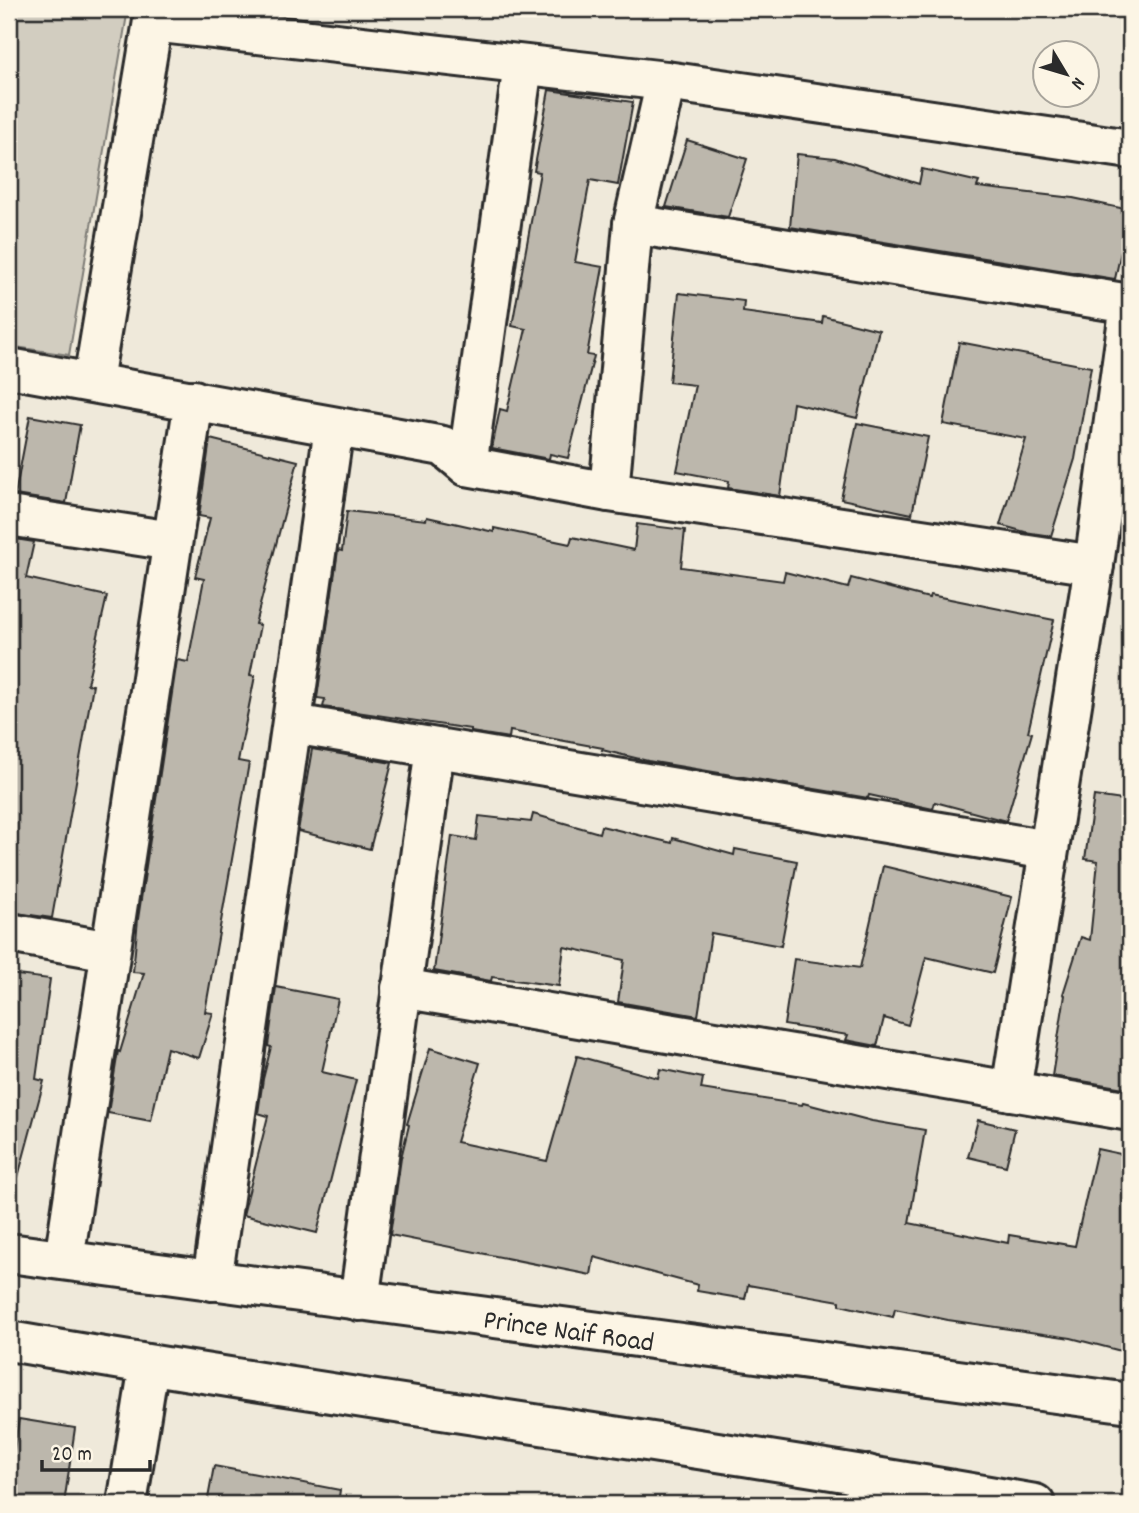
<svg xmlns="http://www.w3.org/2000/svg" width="1139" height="1513" font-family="Dekko,sans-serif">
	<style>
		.green { fill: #d2cdc0; stroke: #7e7c76; stroke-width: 2 }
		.building { fill: #bcb7ac; stroke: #2b2b2b; stroke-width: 2 }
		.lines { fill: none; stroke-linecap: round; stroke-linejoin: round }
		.minor-casing { stroke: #2b2b2b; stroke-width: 44 }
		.primary-casing { stroke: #2b2b2b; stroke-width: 44 }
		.minor { stroke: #fcf5e5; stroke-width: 38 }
		.primary { stroke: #fcf5e5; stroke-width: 38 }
		.labels { text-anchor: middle; stroke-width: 6; stroke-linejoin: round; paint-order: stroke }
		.street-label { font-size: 28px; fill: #2b2b2b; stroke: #fcf5e5 }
	</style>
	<rect width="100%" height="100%" fill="#efe9da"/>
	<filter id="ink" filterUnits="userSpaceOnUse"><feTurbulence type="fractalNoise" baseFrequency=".0143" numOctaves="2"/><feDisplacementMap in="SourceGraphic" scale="14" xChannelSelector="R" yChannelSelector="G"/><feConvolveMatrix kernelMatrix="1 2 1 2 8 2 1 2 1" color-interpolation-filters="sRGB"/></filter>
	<g filter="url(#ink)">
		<!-- green -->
		<polygon class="green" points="9,9 128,9 69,355 9,346"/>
		<!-- building -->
		<g class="building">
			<polygon points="549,90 633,102 618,185 590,180 575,262 603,267 587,355 594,356 568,458 550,454 549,459 492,448 500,409 507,411 526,329 512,326 540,172 534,171"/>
			<polygon points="687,140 747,159 728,217 666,207"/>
			<polygon points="797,154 835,158 919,184 922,169 979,182 977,187 1073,198 1130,210 1115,279 790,227"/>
			<polygon points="679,293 744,301 743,312 822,323 823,316 879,330 857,418 793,403 780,496 728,488 729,481 677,471 695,385 669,382"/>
			<polygon points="959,342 1091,367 1075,459 1051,536 1025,532 1000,525 1026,439 943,424"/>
			<polygon points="30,416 80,425 66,503 15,495"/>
			<polygon points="857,423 928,437 912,514 841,499"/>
			<polygon points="210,439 298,461 255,624 260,625 250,675 255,676 238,761 249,763 205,1012 213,1013 199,1058 167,1048 151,1121 108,1113 118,1051 120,1052 144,973 133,972 138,919 177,660 188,662 204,579 195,577 210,518 199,516"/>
			<polygon points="347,511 426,520 427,517 494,532 494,528 570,544 572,537 634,550 637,524 685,530 681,567 783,581 785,572 848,588 851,578 929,598 930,595 1054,620 1028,732 1032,733 1006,821 935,802 933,809 869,795 868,798 648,761 602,750 603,748 510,731 509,738 471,732 471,729 323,707 325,699 317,698 338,550 342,551"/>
			<polygon points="9,538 34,542 26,578 107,596 87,684 93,685 52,918 9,912"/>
			<polygon points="312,749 392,763 370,849 298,831"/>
			<polygon points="1094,796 1130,801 1130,1089 1052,1076 1065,995 1063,994 1081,937 1090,940 1098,861 1085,859"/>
			<polygon points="533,814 599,833 601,826 672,843 673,838 734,855 735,849 797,861 781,946 711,933 698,1016 618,1002 624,960 564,947 559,986 492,977 491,981 434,971 452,836 476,840 479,816 531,822"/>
			<polygon points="883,866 1012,897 993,973 926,957 908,1025 884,1018 877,1046 846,1040 848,1035 784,1025 794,959 860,968"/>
			<polygon points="9,974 50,979 36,1079 44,1081 18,1177 9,1176"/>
			<polygon points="276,987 338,999 322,1072 356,1080 317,1233 243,1215 268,1116 258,1113 263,1079 271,1047 268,1046"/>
			<polygon points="430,1048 480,1063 456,1142 547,1161 577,1056 658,1078 660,1069 703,1078 701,1089 802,1105 803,1103 872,1121 925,1130 909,1223 1008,1243 1009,1235 1075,1246 1097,1149 1130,1156 1130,1316 1121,1351 1071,1338 948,1320 895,1309 893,1317 840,1305 840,1301 748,1285 745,1299 697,1291 698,1285 594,1257 591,1275 390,1235 401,1158 409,1125 407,1124"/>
			<polygon points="978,1120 1015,1129 1006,1166 968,1157"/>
			<polygon points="19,1419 75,1428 64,1504 9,1504 9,1481"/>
			<polygon points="214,1466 340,1490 338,1504 207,1504"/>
		</g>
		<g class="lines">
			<!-- minor casing -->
			<g class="minor-casing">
				<g id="minor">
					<polyline points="153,22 666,81 1130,149"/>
					<polyline points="633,224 1130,304 1094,565 1011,1091"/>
					<polyline points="9,368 443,446 467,466 609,492 1094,565"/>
					<polyline points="93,381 155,9"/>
					<polyline points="467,466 523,65"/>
					<polyline points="609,492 633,224 666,81"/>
					<polyline points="9,516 172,541"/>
					<polyline points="293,724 1048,850"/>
					<polyline points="9,933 110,951"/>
					<polyline points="401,988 1130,1111"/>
					<polyline points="64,1260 194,400"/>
					<polyline points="212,1281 334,427"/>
					<polyline points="359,1301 435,748"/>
					<polyline points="127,1504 149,1365"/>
					<polyline points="863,1504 868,1475"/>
				</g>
			</g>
			<!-- primary casing -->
			<g class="primary-casing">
				<g id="primary">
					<polyline points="9,1253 1130,1403"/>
					<path d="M9 1341C350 1400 694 1444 1035 1504"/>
				</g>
			</g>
			<!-- minor -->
			<use href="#minor" class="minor"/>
			<!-- primary -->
			<use href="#primary" class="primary"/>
		</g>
	</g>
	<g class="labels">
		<!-- street labels -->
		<g class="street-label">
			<text transform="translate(569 1329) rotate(8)" y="10">Prince Naif Road</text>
		</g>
	</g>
	<!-- margin -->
	<rect width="1139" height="1513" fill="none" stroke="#fcf5e5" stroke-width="35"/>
	<rect x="18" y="18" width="1104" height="1478" fill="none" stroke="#2b2b2b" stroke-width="2.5" filter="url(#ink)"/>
	<!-- north arrow -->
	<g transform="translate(1066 74) rotate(128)"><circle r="33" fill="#fcf5e5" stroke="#a8a49b" stroke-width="2"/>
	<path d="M0-5L12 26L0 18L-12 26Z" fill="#2b2b2b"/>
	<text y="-10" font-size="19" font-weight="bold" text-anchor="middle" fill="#2b2b2b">N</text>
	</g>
	<!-- scale -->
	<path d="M42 1460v10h108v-10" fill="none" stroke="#2b2b2b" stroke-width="3.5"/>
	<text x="52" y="1460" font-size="21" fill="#2b2b2b" stroke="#fcf5e5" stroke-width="5" paint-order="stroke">20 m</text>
</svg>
